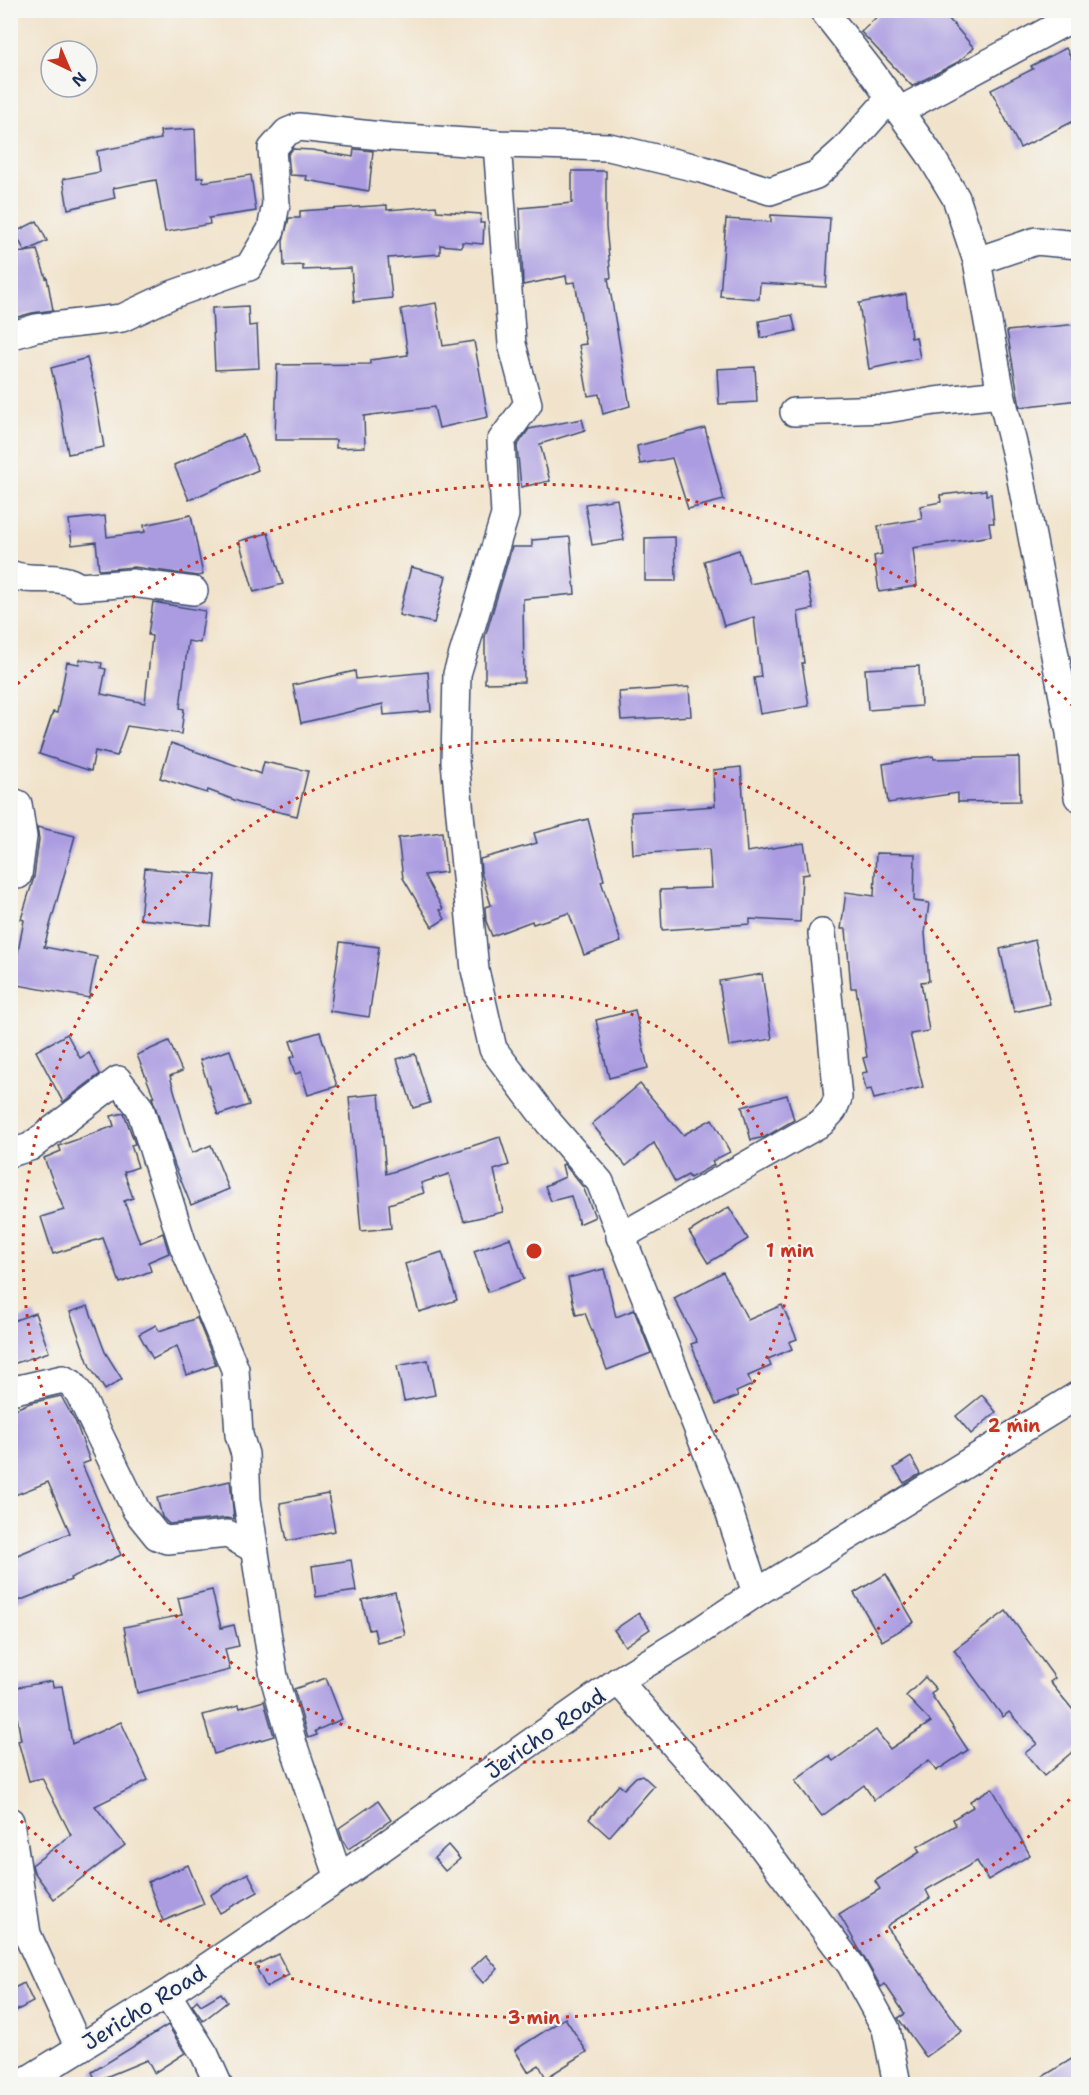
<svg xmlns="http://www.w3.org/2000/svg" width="1089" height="2095" font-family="'Shantell Sans',sans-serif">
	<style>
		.building { fill: #ab9ce1 }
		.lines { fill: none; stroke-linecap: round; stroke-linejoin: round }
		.minor-casing { stroke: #3b4a6e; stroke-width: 30 }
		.minor { stroke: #fff; stroke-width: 27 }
		.ring { fill: none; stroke: #c8321e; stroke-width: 3; stroke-dasharray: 3 6 }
		.labels { text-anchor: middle; stroke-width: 4.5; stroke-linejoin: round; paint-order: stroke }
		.street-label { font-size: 22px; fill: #1b2f5e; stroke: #f6f6f2 }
		.centre { fill: #c8321e; stroke: #f6f6f2; stroke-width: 3 }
		.ring-label { font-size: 18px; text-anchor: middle; font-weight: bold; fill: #c8321e; stroke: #f6f6f2; stroke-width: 4.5; stroke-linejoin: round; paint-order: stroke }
	</style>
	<rect width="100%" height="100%" fill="#f6f6f2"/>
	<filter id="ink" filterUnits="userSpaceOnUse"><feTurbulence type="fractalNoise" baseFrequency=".0167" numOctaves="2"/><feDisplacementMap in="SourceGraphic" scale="12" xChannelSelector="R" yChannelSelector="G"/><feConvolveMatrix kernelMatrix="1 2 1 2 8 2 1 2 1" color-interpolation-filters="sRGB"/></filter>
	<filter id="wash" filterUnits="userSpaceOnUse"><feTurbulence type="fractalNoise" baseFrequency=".008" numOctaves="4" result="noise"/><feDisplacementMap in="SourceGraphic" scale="24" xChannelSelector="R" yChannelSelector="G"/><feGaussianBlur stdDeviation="1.35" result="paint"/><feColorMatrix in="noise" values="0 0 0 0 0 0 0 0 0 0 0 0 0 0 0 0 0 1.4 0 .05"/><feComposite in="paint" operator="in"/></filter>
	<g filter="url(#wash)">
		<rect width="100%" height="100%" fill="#f1e3cb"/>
		<g id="blocks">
			<!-- building -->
			<g class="building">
				<polygon points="884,10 941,10 974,48 958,62 912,86 861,32"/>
				<polygon points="1066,48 1078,71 1078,119 1020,148 991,90 1033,69 1031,66"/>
				<polygon points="195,129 197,178 203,177 203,182 251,175 256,211 209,218 210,224 165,232 156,180 113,188 115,198 68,209 63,179 100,172 97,151 161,139 160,131"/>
				<polygon points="293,149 312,150 353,157 354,149 373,151 369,191 306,180 307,176 290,175 288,154"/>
				<polygon points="572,171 606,171 606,227 611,278 608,278 630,406 603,414 599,394 588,396 579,345 586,344 575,282 567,283 566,276 523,285 520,208 572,203"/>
				<polygon points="387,205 387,210 436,206 437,211 481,214 480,223 484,223 483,244 462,242 462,247 440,245 440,254 388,258 392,298 354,302 351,268 303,270 303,265 284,266 283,241 289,218 300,218 300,211"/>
				<polygon points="771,215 830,218 826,287 760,283 759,299 720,296 726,219 771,222"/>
				<polygon points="37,221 47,241 25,252 15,232"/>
				<polygon points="37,250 46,278 47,277 53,310 32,313 10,319 10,254"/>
				<polygon points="906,294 911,338 916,337 920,358 869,369 859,303"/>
				<polygon points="436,303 443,346 474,341 488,417 439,428 434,407 364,416 365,447 336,448 336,440 275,440 277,365 370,364 370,360 408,355 401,309"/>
				<polygon points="248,306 249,326 257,325 259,368 215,370 212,308"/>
				<polygon points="792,315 796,331 761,338 759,321"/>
				<polygon points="1078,324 1078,400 1020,407 1007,331"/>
				<polygon points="87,358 96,393 95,394 104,447 68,454 59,400 51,368"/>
				<polygon points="755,367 757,402 719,404 717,369"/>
				<polygon points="582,419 585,430 540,444 550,481 521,487 517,446 529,429"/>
				<polygon points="705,428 724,500 688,509 672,458 640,464 637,446"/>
				<polygon points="243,435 258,470 189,500 174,465"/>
				<polygon points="986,490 986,495 991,494 994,523 989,523 991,536 913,548 917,586 879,592 874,556 882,554 878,526 922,519 920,506 941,502 940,495"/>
				<polygon points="617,499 624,540 592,545 585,504"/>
				<polygon points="191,515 203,575 198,576 134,567 99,570 96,542 72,545 69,520 105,516 107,537 145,532 144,525"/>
				<polygon points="268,533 283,584 254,592 239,541"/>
				<polygon points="570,537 575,594 523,599 524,682 485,683 485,637 512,547 532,547 532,540"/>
				<polygon points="675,537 676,581 645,581 645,538"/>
				<polygon points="739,550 750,584 806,573 813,609 798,612 804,663 802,663 809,706 760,714 754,678 761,677 754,617 724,626 704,561"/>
				<polygon points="411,567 446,576 434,623 399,615"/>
				<polygon points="153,602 205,611 200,643 188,641 180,708 184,709 181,734 127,726 117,756 95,751 91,771 39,754 53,712 57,713 67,662 79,664 80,659 102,663 101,668 106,669 101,694 145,703 152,636 148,635"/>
				<polygon points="919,666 921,706 868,710 865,669"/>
				<polygon points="355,671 356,679 428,672 431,711 384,715 383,704 301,723 293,685"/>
				<polygon points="689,687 691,716 621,720 619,692"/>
				<polygon points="171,743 261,774 264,762 308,771 297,816 245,804 208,790 207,793 160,778"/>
				<polygon points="933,756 934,759 1019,757 1020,801 958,802 958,793 888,803 883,764"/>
				<polygon points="741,767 747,852 804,843 809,874 802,875 800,922 750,919 750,924 662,930 660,890 712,888 709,849 633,854 631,812 715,806 713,770"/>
				<polygon points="588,819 604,880 601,881 621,942 584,955 569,913 533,924 532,921 492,936 486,921 485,907 491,905 481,872 480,859 537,843 534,833"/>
				<polygon points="37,827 75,836 44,947 97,957 89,998 12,984 24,920 21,919 34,877 39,839"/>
				<polygon points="442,832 446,872 424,875 443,909 440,910 445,919 432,927 403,878 398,838"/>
				<polygon points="876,853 915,854 914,901 929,903 925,933 929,981 921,982 929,1031 910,1034 923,1087 874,1099 871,1089 866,1090 862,1073 867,1072 863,1058 867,1057 856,988 851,988 846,929 841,929 846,892 874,896"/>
				<polygon points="145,868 216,875 211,926 140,919"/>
				<polygon points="1035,940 1050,1004 1014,1012 1000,949"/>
				<polygon points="340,942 379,947 369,1017 330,1011"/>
				<polygon points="762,974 772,1039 729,1046 719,981"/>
				<polygon points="635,1010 648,1068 609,1078 596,1020"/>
				<polygon points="320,1032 337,1086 308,1095 301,1072 295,1074 290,1058 295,1056 290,1041"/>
				<polygon points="67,1034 80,1058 89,1053 100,1074 63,1102 36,1051"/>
				<polygon points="169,1041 182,1071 170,1076 192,1153 211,1145 229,1189 191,1205 175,1166 152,1097 154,1097 137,1055"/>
				<polygon points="230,1050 249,1105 218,1115 200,1060"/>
				<polygon points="415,1054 430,1103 413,1108 397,1059"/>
				<polygon points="640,1084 683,1135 712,1119 730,1152 712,1161 714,1165 690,1178 688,1175 675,1182 654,1143 626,1166 592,1124"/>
				<polygon points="379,1094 386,1174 500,1137 509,1165 494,1170 503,1212 464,1221 449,1174 421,1183 424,1193 389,1204 391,1228 361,1231 349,1097"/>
				<polygon points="787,1095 794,1120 765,1137 751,1140 742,1107"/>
				<polygon points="124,1113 135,1144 131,1145 138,1167 124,1172 133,1198 124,1201 140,1243 163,1233 169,1253 148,1262 151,1271 120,1283 103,1238 53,1254 41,1217 64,1210 44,1158 61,1151 59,1146 114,1126 111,1116"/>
				<polygon points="564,1164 583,1187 595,1217 579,1224 571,1196 551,1201 545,1186 565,1177 562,1165"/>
				<polygon points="729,1207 748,1239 708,1263 689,1232"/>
				<polygon points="510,1238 524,1279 488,1292 474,1251"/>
				<polygon points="442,1252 457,1300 419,1312 405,1264"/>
				<polygon points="604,1269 616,1317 634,1310 651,1353 607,1370 585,1313 576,1315 568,1278"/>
				<polygon points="723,1272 748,1320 782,1305 797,1339 789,1342 792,1349 768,1359 771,1366 748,1376 752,1385 736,1392 738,1396 716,1405 691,1344 697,1342 674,1298"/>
				<polygon points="88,1306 105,1352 122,1379 105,1390 90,1367 70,1312"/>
				<polygon points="35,1313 49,1352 10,1365 10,1322"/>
				<polygon points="197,1318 216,1365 187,1375 177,1346 153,1359 139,1334 156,1325 159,1331"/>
				<polygon points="428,1360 435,1395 404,1401 397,1366"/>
				<polygon points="982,1395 996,1412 971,1434 956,1416"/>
				<polygon points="61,1396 76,1423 90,1461 82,1464 121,1555 70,1578 71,1580 16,1602 10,1586 10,1558 70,1533 48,1482 10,1497 10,1411 30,1403"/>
				<polygon points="911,1457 920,1474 904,1483 894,1468"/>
				<polygon points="230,1481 234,1519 226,1518 169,1524 162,1517 157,1498"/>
				<polygon points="328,1494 335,1531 287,1541 280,1503"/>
				<polygon points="351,1560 356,1591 316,1597 312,1566"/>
				<polygon points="886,1574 914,1622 882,1641 854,1593"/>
				<polygon points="212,1590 221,1628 234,1625 239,1646 225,1649 230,1670 137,1693 124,1627 182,1615 178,1598"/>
				<polygon points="395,1592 405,1635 377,1642 374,1629 369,1630 362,1600"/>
				<polygon points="1006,1611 1055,1678 1050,1682 1078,1716 1078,1747 1044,1776 1025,1753 1037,1744 1009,1712 1003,1717 954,1650"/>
				<polygon points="639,1613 650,1629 625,1646 614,1630"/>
				<polygon points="925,1677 936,1689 931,1694 968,1750 936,1771 929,1760 874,1800 864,1785 822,1816 795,1781 829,1756 833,1761 876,1730 890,1749 931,1722 906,1696"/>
				<polygon points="326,1678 342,1719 315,1731 317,1735 308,1738 294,1689"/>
				<polygon points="52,1681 53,1687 62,1686 72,1744 121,1722 148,1780 95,1806 125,1845 54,1899 34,1872 32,1865 71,1835 42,1778 29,1781 18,1741 21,1740 12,1688"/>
				<polygon points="264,1701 274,1736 214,1754 203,1715 239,1705 240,1708"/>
				<polygon points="642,1775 654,1786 609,1837 589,1819 619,1785 624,1789 636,1777"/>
				<polygon points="992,1788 1030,1855 988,1880 977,1861 926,1890 930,1898 888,1925 887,1927 921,1975 922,1974 962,2031 926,2057 898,2018 905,2014 885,1984 881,1987 839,1914 880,1889 875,1881 920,1852 917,1847 956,1825 953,1819 973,1807 970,1801"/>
				<polygon points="378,1801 391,1820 348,1849 343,1841 339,1828"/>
				<polygon points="448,1845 460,1859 445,1871 434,1858"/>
				<polygon points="188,1865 204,1904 163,1921 148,1882"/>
				<polygon points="248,1873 258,1892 220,1913 210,1895"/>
				<polygon points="278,1954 289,1975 266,1987 255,1965"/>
				<polygon points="486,1955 498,1969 483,1983 471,1969"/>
				<polygon points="24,1983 33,2002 10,2014 10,1990"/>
				<polygon points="221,1993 227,2002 203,2021 192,2005 197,2000 201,2005"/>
				<polygon points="565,2018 587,2052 546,2078 539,2065 528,2072 515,2050"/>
				<polygon points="168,2025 185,2053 154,2073 147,2060 96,2081 92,2072"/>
				<polygon points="1078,2055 1078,2085 1029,2085"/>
			</g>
		</g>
	</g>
	<g filter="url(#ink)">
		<use href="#blocks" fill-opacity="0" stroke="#3b4a6e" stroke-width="1.5"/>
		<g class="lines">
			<!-- minor casing -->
			<g class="minor-casing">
				<g id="minor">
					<polyline points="823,10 873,74 929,153 956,198 977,261 1001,394 1018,464 1070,733 1078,797"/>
					<polyline points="899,111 1078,15"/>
					<polyline points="497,144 512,344 528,404 501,441 505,515 457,674 455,762 475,970 493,1049 549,1123 600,1182 722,1490 756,1593"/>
					<polyline points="977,261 1036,241 1078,245"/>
					<polyline points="10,336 36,328 122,318 171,295 249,267 271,230 276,204 272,149 287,132 299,127 390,137 497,144 609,147 701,169 770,191 816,175 845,149 890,98"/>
					<polyline points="794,412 887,409 935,401 1001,394"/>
					<path d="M10 574C33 584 60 572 79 587L132 583 194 591"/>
					<polyline points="10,801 18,804 23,837 18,875"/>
					<polyline points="10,1153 30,1147 118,1080 140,1108 183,1245 235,1369 239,1435 245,1454 247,1500 274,1677 293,1744 339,1878"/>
					<polyline points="620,1237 821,1123 833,1110 838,1098 822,933"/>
					<polyline points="10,1391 63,1379 71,1383 79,1393 136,1510 157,1536 167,1540 228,1534 254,1549"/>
					<polyline points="618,1681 752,1833 851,1965 886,2029 897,2084"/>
					<polyline points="10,1821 27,1934 79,2048"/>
					<polyline points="167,1994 205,2055 218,2084"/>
					<polyline points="21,2084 167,1994 339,1878 618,1681 695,1634 756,1593 1078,1395"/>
				</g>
			</g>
			<!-- minor -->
			<use href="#minor" class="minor"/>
		</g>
	</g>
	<!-- distance rings -->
	<g class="ring">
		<circle cx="534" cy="1251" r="256"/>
		<circle cx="534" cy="1251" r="511"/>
		<path d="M1076 1793A767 767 0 0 1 11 1812M11 690A767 767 0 0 1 1076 709"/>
	</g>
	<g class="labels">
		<!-- street labels -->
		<g class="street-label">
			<text transform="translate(545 1733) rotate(-35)" y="8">Jericho Road</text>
			<text transform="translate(144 2007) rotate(-32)" y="8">Jericho Road</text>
		</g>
	</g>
	<circle cx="534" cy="1251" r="9" class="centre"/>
	<g class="ring-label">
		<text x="790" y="1257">1 min</text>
		<text x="1014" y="1432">2 min</text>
		<text x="534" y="2024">3 min</text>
	</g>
	<!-- margin -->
	<rect width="1089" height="2095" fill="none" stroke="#f6f6f2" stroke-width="36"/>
	<!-- north arrow -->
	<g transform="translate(69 69) rotate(136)"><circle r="28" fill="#f6f6f2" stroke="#9ea6b7" stroke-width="1.5"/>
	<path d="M0-4.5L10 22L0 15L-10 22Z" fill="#c8321e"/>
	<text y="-9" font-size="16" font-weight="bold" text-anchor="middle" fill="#1b2f5e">N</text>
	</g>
</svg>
